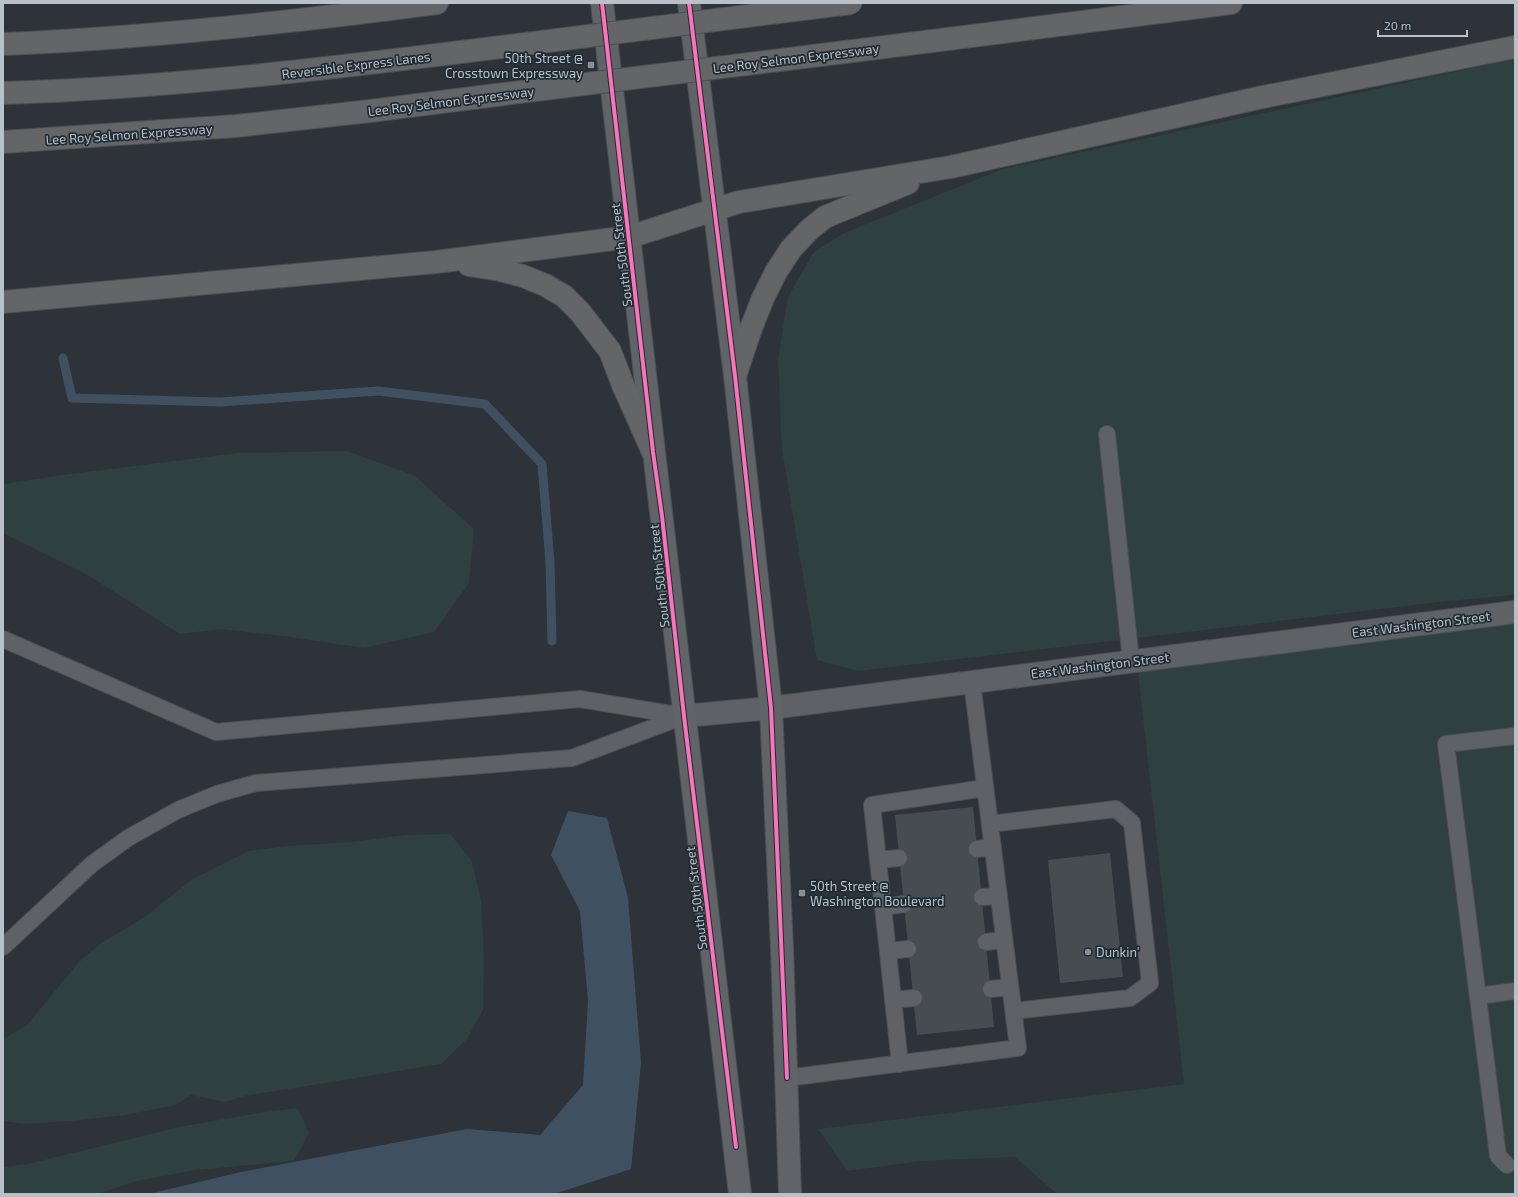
<svg xmlns="http://www.w3.org/2000/svg" width="1518" height="1197" font-family="'Exo 2',sans-serif">
	<style>
		.green { fill: #2e403f }
		.water { fill: #3f5160 }
		.lines { fill: none; stroke-linecap: round; stroke-linejoin: round }
		.stream { stroke: #3f5160; stroke-width: 9 }
		.building { fill: #474c50 }
		.service-casing { stroke: #4c4f53; stroke-width: 18 }
		.minor-casing { stroke: #4c4f53; stroke-width: 24 }
		.primary-casing { stroke: #4b5055; stroke-width: 24 }
		.motorway-casing { stroke: #4a4f55; stroke-width: 24 }
		.service { stroke: #5e6266; stroke-width: 16 }
		.minor { stroke: #5e6266; stroke-width: 22 }
		.primary { stroke: #606468; stroke-width: 22 }
		.motorway { stroke: #636567; stroke-width: 22 }
		.motorway-bridge-casing { stroke: #4a4f55; stroke-width: 24; stroke-linecap: butt }
		.motorway-bridge { stroke: #636567; stroke-width: 22 }
		.cycleway-casing { stroke: #212b33; stroke-width: 6 }
		.cycleway { stroke: #fb73b8; stroke-width: 4 }
		.poi-dot { fill: #888f96; stroke: #212b33; stroke-width: 1.5 }
		.labels { text-anchor: middle; stroke-width: 3.5; stroke-linejoin: round; paint-order: stroke }
		.poi-label { font-size: 13px; fill: #b9c1c8; stroke: #212b33; text-anchor: start }
		.street-label { font-size: 13px; fill: #b9c1c8; stroke: #212b33 }
	</style>
	<rect width="100%" height="100%" fill="#2e3339"/>
	<!-- green -->
	<g class="green">
		<polygon points="1515,59 1515,595 1448,601 858,671 817,660 782,449 778,360 788,297 813,253 844,233 1003,169"/>
		<polygon points="347,451 415,476 474,529 469,583 434,632 364,648 283,636 221,629 180,634 86,574 5,534 3,529 3,484 62,475 238,453"/>
		<polygon points="1515,617 1515,1194 1057,1194 1015,1157 921,1161 847,1171 818,1129 1184,1084 1137,664"/>
		<polygon points="450,834 472,861 481,901 484,961 483,1010 467,1039 441,1064 244,1096 225,1102 191,1095 176,1105 125,1115 72,1121 23,1124 3,1121 3,1039 27,1025 79,962 100,944 146,916 191,880 248,851 288,846 352,842 405,835"/>
		<polygon points="298,1108 309,1133 294,1161 196,1170 137,1181 97,1194 3,1194 3,1167 28,1164 179,1127 265,1112"/>
	</g>
	<!-- water -->
	<polygon class="water" points="568,811 607,818 628,898 641,1063 631,1169 554,1194 149,1194 241,1172 467,1129 540,1135 583,1085 588,1001 580,911 551,855"/>
	<g class="lines">
		<!-- stream -->
		<polyline class="stream" points="63,358 72,398 220,402 378,391 485,404 542,464 550,562 552,641"/>
	</g>
	<!-- building -->
	<g class="building">
		<polygon points="973,807 994,1027 917,1035 895,815"/>
		<polygon points="1110,853 1123,977 1060,983 1048,860"/>
	</g>
	<g class="lines">
		<!-- service casing -->
		<g class="service-casing">
			<g id="service">
				<polyline points="1107,434 1131,661"/>
				<polyline points="3,639 216,732 580,699 683,716"/>
				<polyline points="990,824 1116,809 1132,823 1150,983 1130,998 1014,1011"/>
				<polyline points="977,849 993,847"/>
				<polyline points="878,860 899,858"/>
				<polyline points="982,897 999,896"/>
				<polyline points="883,907 904,904"/>
				<polyline points="986,942 1004,940"/>
				<polyline points="3,947 92,864 128,838 178,810 217,794 256,783 572,758 684,716"/>
				<polyline points="888,951 908,949"/>
				<polyline points="991,989 1010,987"/>
				<polyline points="1478,996 1515,991"/>
				<polyline points="893,1000 914,998"/>
				<polyline points="900,1064 872,805 985,788"/>
				<polyline points="787,1078 1018,1048 972,682"/>
				<polyline points="1507,1165 1498,1156 1446,744 1515,736"/>
			</g>
		</g>
		<!-- minor casing -->
		<g class="minor-casing">
			<polyline id="minor" points="684,716 771,708 1515,612"/>
		</g>
		<!-- primary casing -->
		<g class="primary-casing">
			<g id="primary">
				<polyline points="602,3 740,1194"/>
				<polyline points="689,3 735,376 771,708 782,948 790,1194"/>
			</g>
		</g>
		<!-- motorway casing -->
		<g class="motorway-casing">
			<g id="motorway">
				<path d="M3 44C148 38 293 22 437 3"/>
				<polyline points="845,52 1231,3"/>
				<polyline points="3,142 236,126 370,111 504,94"/>
				<polyline points="469,265 500,270 523,276 545,285 564,296 580,312 610,351 623,385 653,452"/>
				<polyline points="3,302 436,262 629,237 739,202 951,167 1258,98 1515,47"/>
				<polyline points="735,376 750,331 763,298 776,272 791,249 809,230 825,217 908,183"/>
			</g>
		</g>
		<!-- service -->
		<use href="#service" class="service"/>
		<!-- minor -->
		<use href="#minor" class="minor"/>
		<!-- primary -->
		<use href="#primary" class="primary"/>
		<!-- motorway -->
		<use href="#motorway" class="motorway"/>
		<!-- motorway-bridge casing -->
		<g class="motorway-bridge-casing">
			<g id="motorway-bridge">
				<path d="M3 93C165 88 325 69 485 49 607 34 729 19 851 3"/>
				<polyline points="504,94 845,52"/>
			</g>
		</g>
		<!-- motorway-bridge -->
		<use href="#motorway-bridge" class="motorway-bridge"/>
		<!-- cycleway casing -->
		<g class="cycleway-casing">
			<g id="cycleway">
				<polyline points="602,3 653,452 662,516 684,716 736,1147"/>
				<polyline points="689,3 735,376 771,708 787,1078"/>
			</g>
		</g>
		<!-- cycleway -->
		<use href="#cycleway" class="cycleway"/>
	</g>
	<!-- markers -->
	<g class="poi-dot">
		<rect x="587" y="61" width="8" height="8" rx="2"/>
		<rect x="798" y="889" width="8" height="8" rx="2"/>
		<circle cx="1088" cy="952" r="4"/>
	</g>
	<g class="labels">
		<!-- poi labels -->
		<g class="poi-label">
			<text x="583" y="63" text-anchor="end">50th Street @<tspan x="583" dy="15">Crosstown Expressway</tspan></text>
			<text x="810" y="891">50th Street @<tspan x="810" dy="15">Washington Boulevard</tspan></text>
			<text x="1096" y="957">Dunkin'</text>
		</g>
		<!-- street labels -->
		<g class="street-label">
			<text transform="translate(796 58) rotate(-7)" y="5">Lee Roy Selmon Expressway</text>
			<text transform="translate(356 65) rotate(-7)" y="5">Reversible Express Lanes</text>
			<text transform="translate(451 101) rotate(-7)" y="5">Lee Roy Selmon Expressway</text>
			<text transform="translate(129 134) rotate(-4)" y="5">Lee Roy Selmon Expressway</text>
			<text transform="translate(621 255) rotate(-97)" y="5">South 50th Street</text>
			<text transform="translate(659 576) rotate(-96)" y="5">South 50th Street</text>
			<text transform="translate(1421 624) rotate(-7)" y="5">East Washington Street</text>
			<text transform="translate(1100 665) rotate(-7)" y="5">East Washington Street</text>
			<text transform="translate(696 898) rotate(-97)" y="5">South 50th Street</text>
		</g>
	</g>
	<!-- border -->
	<rect width="1518" height="1197" fill="none" stroke="#b9c1c8" stroke-width="8"/>
	<!-- scale -->
	<path d="M1378 30v6h89v-6" fill="none" stroke="#b9c1c8" stroke-width="2"/>
	<text x="1384" y="30" font-size="12" fill="#b9c1c8" stroke="#212b33" stroke-width="3" paint-order="stroke">20 m</text>
</svg>
